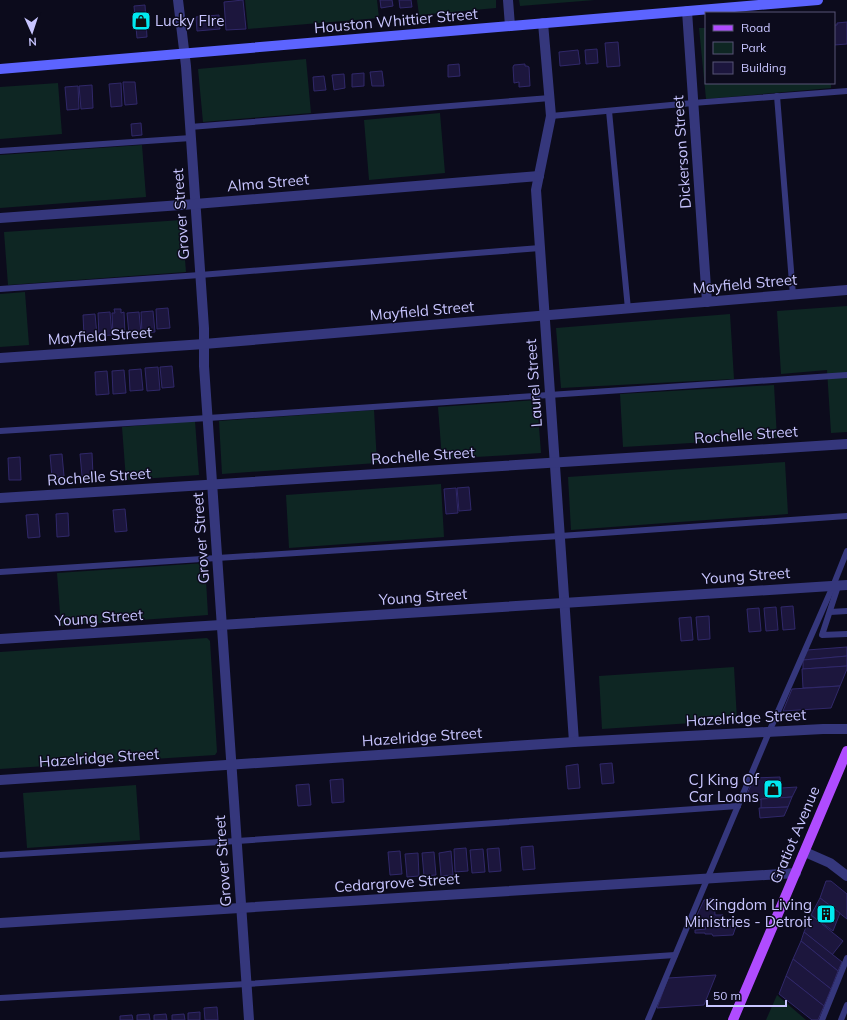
<svg xmlns="http://www.w3.org/2000/svg" width="847" height="1020" font-family="Mulish,sans-serif">
	<style>
		.green { fill: #0e2623 }
		.building { fill: #1c163d; stroke: #302869 }
		.lines { fill: none; stroke-linecap: round; stroke-linejoin: round }
		.lane { stroke: #35377c; stroke-width: 6 }
		.street { stroke: #35377c; stroke-width: 10 }
		.secondary { stroke: #5c64ff; stroke-width: 10 }
		.primary { stroke: #b04cff; stroke-width: 10 }
		.labels { text-anchor: middle; stroke-width: 3; stroke-linejoin: round; paint-order: stroke }
		.poi-label { font-size: 15px; fill: #c8c5ff; stroke: #0c0b1c; text-anchor: end }
		.street-label { font-size: 15px; fill: #c8c5ff; stroke: #0c0b1c }
	</style>
	<rect width="100%" height="100%" fill="#0c0b1c"/>
	<!-- green -->
	<g class="green">
		<polygon points="245,0 377,0 379,18 248,29"/>
		<polygon points="417,0 496,0 496,8 419,15"/>
		<polygon points="519,0 595,0 520,6"/>
		<polygon points="699,28 706,28 706,83 831,83 831,88 706,99"/>
		<polygon points="306,59 311,113 203,122 198,69"/>
		<polygon points="58,83 62,134 0,139 0,87"/>
		<polygon points="440,113 445,173 369,180 364,120"/>
		<polygon points="142,145 146,197 0,208 0,155"/>
		<polygon points="182,220 186,272 8,285 4,232"/>
		<polygon points="25,292 29,345 0,347 0,294"/>
		<polygon points="847,306 847,432 831,433 827,370 781,374 777,311"/>
		<polygon points="730,314 734,379 561,388 556,328"/>
		<polygon points="774,385 777,438 623,447 620,394"/>
		<polygon points="537,400 541,453 442,459 438,407"/>
		<polygon points="374,410 377,463 222,474 219,421"/>
		<polygon points="195,421 199,475 126,480 122,427"/>
		<polygon points="785,462 788,514 571,530 568,477"/>
		<polygon points="441,484 444,537 289,548 286,495"/>
		<polygon points="205,563 208,615 61,626 57,573"/>
		<polygon points="207,638 210,641 217,752 215,755 0,769 0,652"/>
		<polygon points="734,667 737,720 602,729 599,676"/>
		<polygon points="136,785 140,840 27,848 23,793"/>
		<polygon points="777,995 806,1020 766,1020"/>
	</g>
	<!-- building -->
	<g class="building">
		<polygon points="243,0 246,29 226,30 224,2"/>
		<polygon points="380,0 392,0 393,6 381,8"/>
		<polygon points="399,0 411,0 412,7 400,8"/>
		<polygon points="145,5 147,37 137,38 134,6"/>
		<polygon points="219,15 220,29 197,31 196,17"/>
		<polygon points="847,22 847,44 834,45 834,25 837,25 837,23"/>
		<polygon points="618,42 620,66 607,67 605,43"/>
		<polygon points="597,49 598,63 586,64 585,50"/>
		<polygon points="578,50 580,64 560,66 559,52"/>
		<polygon points="459,64 460,76 448,77 448,65"/>
		<polygon points="525,64 525,66 527,66 529,67 530,86 519,87 519,82 514,83 513,67 514,65"/>
		<polygon points="382,71 384,86 372,86 370,72"/>
		<polygon points="364,73 364,86 352,87 352,74"/>
		<polygon points="344,74 345,88 334,90 332,75"/>
		<polygon points="324,76 326,90 314,91 313,77"/>
		<polygon points="123,82 135,82 137,104 125,105"/>
		<polygon points="121,83 122,106 111,107 109,84"/>
		<polygon points="92,85 93,108 81,109 79,86"/>
		<polygon points="78,86 79,109 67,110 65,87"/>
		<polygon points="141,123 142,135 132,136 131,124"/>
		<polygon points="168,308 170,328 157,329 156,309"/>
		<polygon points="114,309 121,309 121,313 124,312 125,334 113,335 112,313 115,313"/>
		<polygon points="153,311 155,332 142,333 141,312"/>
		<polygon points="110,312 112,335 99,336 98,313"/>
		<polygon points="139,312 141,333 129,334 127,313"/>
		<polygon points="95,314 97,335 84,336 83,315"/>
		<polygon points="172,366 174,387 162,388 160,367"/>
		<polygon points="158,367 160,390 147,391 145,368"/>
		<polygon points="141,369 143,390 130,391 129,370"/>
		<polygon points="124,370 126,393 113,394 112,371"/>
		<polygon points="107,371 109,394 96,395 95,372"/>
		<polygon points="92,453 93,475 82,476 80,454"/>
		<polygon points="62,454 64,476 52,477 50,455"/>
		<polygon points="20,457 21,480 9,480 8,458"/>
		<polygon points="469,487 471,510 459,511 457,488"/>
		<polygon points="456,488 458,513 446,514 444,489"/>
		<polygon points="125,509 127,531 115,532 113,510"/>
		<polygon points="68,513 69,536 57,537 56,514"/>
		<polygon points="38,514 40,537 28,538 26,515"/>
		<polygon points="793,606 795,629 783,630 781,607"/>
		<polygon points="776,607 778,630 766,631 764,608"/>
		<polygon points="759,608 761,631 749,632 747,609"/>
		<polygon points="709,616 710,639 698,640 696,617"/>
		<polygon points="691,617 693,640 681,641 679,618"/>
		<polygon points="847,647 847,656 803,660 807,650"/>
		<polygon points="847,656 847,666 803,669 803,660"/>
		<polygon points="847,666 847,669 840,686 803,688 802,669"/>
		<polygon points="840,686 831,708 783,711 792,689"/>
		<polygon points="612,763 614,783 602,784 600,764"/>
		<polygon points="578,764 580,788 568,789 566,766"/>
		<polygon points="780,777 781,788 797,787 792,797 744,801 754,778"/>
		<polygon points="343,779 344,802 332,803 330,780"/>
		<polygon points="309,784 311,805 298,806 296,785"/>
		<polygon points="792,797 788,807 761,808 761,799"/>
		<polygon points="788,807 784,816 760,818 759,808"/>
		<polygon points="533,846 535,869 523,870 521,847"/>
		<polygon points="466,848 468,871 455,872 454,849"/>
		<polygon points="499,848 501,871 489,872 487,849"/>
		<polygon points="483,849 485,872 472,873 470,850"/>
		<polygon points="400,851 402,874 390,875 388,852"/>
		<polygon points="451,851 453,875 441,876 439,853"/>
		<polygon points="434,852 436,875 424,876 422,853"/>
		<polygon points="418,853 419,876 407,877 405,854"/>
		<polygon points="826,881 831,881 847,894 847,919 820,898"/>
		<polygon points="714,898 715,915 723,915 727,924 691,928 704,900"/>
		<polygon points="820,898 840,913 833,931 811,915"/>
		<polygon points="811,915 843,941 832,955 804,932"/>
		<polygon points="736,926 733,935 713,936 712,934 705,934 705,933 695,933 695,930 706,929 705,927"/>
		<polygon points="804,932 842,962 838,971 801,941"/>
		<polygon points="801,941 838,971 831,989 793,959"/>
		<polygon points="793,959 831,989 824,1006 786,976"/>
		<polygon points="716,975 704,1005 657,1008 668,978"/>
		<polygon points="786,976 824,1006 818,1020 812,1020 779,994"/>
		<polygon points="217,1007 218,1020 205,1020 204,1008"/>
		<polygon points="200,1012 200,1020 188,1020 188,1013"/>
		<polygon points="149,1014 150,1020 137,1020 137,1015"/>
		<polygon points="166,1014 167,1020 154,1020 154,1015"/>
		<polygon points="184,1014 185,1020 172,1020 172,1015"/>
		<polygon points="132,1015 133,1020 120,1020 120,1016"/>
	</g>
	<g class="lines">
		<!-- lane -->
		<g class="lane">
			<polyline points="777,96 793,295"/>
			<polyline points="609,111 628,309"/>
			<polyline points="551,116 693,103 847,91"/>
			<polyline points="190,127 550,98"/>
			<polyline points="0,151 191,138"/>
			<polyline points="0,289 200,275 540,248"/>
			<polyline points="0,431 208,418 847,375"/>
			<polyline points="0,572 560,536 847,516"/>
			<polyline points="838,586 822,635 847,634"/>
			<polyline points="830,612 847,611"/>
			<polyline points="0,855 237,841 738,806"/>
			<polyline points="0,998 247,984 675,955"/>
			<polyline points="648,1020 769,732 833,586 847,551"/>
			<polyline points="822,1020 847,958"/>
			<polyline points="841,1020 847,1005"/>
		</g>
		<!-- street -->
		<g class="street">
			<polyline points="178,0 186,66 204,328 204,366 249,1020"/>
			<polyline points="508,0 510,26"/>
			<polyline points="687,11 707,302"/>
			<polyline points="543,23 551,116 536,190 574,742"/>
			<polyline points="0,218 195,204 539,176"/>
			<polyline points="0,358 204,344 847,290"/>
			<polyline points="0,498 847,444"/>
			<polyline points="0,639 847,585"/>
			<polyline points="0,780 574,742 823,729 847,729"/>
			<polyline points="805,852 830,863 847,876"/>
			<polyline points="0,923 796,873"/>
		</g>
		<!-- secondary -->
		<polyline class="secondary" points="0,69 818,0"/>
		<!-- primary -->
		<polyline class="primary" points="733,1020 847,751"/>
	</g>
	<!-- icons -->
	<defs>
		<g id="shop-square" transform="scale(1)"><rect x="-9" y="-9" width="18" height="18" rx="4" fill="#00e9f0" stroke="#0c0b1c"/><path d="M-5-2.5h2.3a2.7 3.5 0 0 1 5.4 0H5L5.5 6h-11ZM-1.5-2.5h3a1.5 2.3 0 0 0-3 0Z" fill="#111"/></g>
		<g id="building-square" transform="scale(1)"><rect x="-9" y="-9" width="18" height="18" rx="4" fill="#00e9f0" stroke="#0c0b1c"/><path d="M-4-6H4V6H1V3H-1V6H-4ZM-2.5-4.3h1.7v1.8h-1.7ZM.8-4.3h1.7v1.8H.8ZM-2.5-1h1.7V.8h-1.7ZM.8-1h1.7V.8H.8Z" fill="#111"/></g>
	</defs>
	<g fill-rule="evenodd">
		<use href="#shop-square" x="141" y="21"/>
		<use href="#shop-square" x="773" y="789"/>
		<use href="#building-square" x="826" y="914"/>
	</g>
	<g class="labels">
		<!-- poi labels -->
		<g class="poi-label">
			<text x="155" y="26" text-anchor="start">Lucky FIre</text>
			<text x="759" y="785">CJ King Of<tspan x="759" dy="17">Car Loans</tspan></text>
			<text x="812" y="910">Kingdom Living<tspan x="812" dy="17">Ministries - Detroit</tspan></text>
		</g>
		<!-- street labels -->
		<g class="street-label">
			<text transform="translate(396 21) rotate(-5)" y="5">Houston Whittier Street</text>
			<text transform="translate(682 152) rotate(-94)" y="5">Dickerson Street</text>
			<text transform="translate(268 183) rotate(-5)" y="5">Alma Street</text>
			<text transform="translate(181 214) rotate(-94)" y="5">Grover Street</text>
			<text transform="translate(745 284) rotate(-5)" y="5">Mayfield Street</text>
			<text transform="translate(422 311) rotate(-5)" y="5">Mayfield Street</text>
			<text transform="translate(100 336) rotate(-4)" y="5">Mayfield Street</text>
			<text transform="translate(534 383) rotate(-94)" y="5">Laurel Street</text>
			<text transform="translate(746 435) rotate(-4)" y="5">Rochelle Street</text>
			<text transform="translate(423 456) rotate(-4)" y="5">Rochelle Street</text>
			<text transform="translate(99 477) rotate(-4)" y="5">Rochelle Street</text>
			<text transform="translate(201 538) rotate(-94)" y="5">Grover Street</text>
			<text transform="translate(746 576) rotate(-4)" y="5">Young Street</text>
			<text transform="translate(423 597) rotate(-4)" y="5">Young Street</text>
			<text transform="translate(99 618) rotate(-4)" y="5">Young Street</text>
			<text transform="translate(746 718) rotate(-3)" y="5">Hazelridge Street</text>
			<text transform="translate(422 737) rotate(-4)" y="5">Hazelridge Street</text>
			<text transform="translate(99 758) rotate(-4)" y="5">Hazelridge Street</text>
			<text transform="translate(795 835) rotate(-67)" y="5">Gratiot Avenue</text>
			<text transform="translate(223 861) rotate(-94)" y="5">Grover Street</text>
			<text transform="translate(397 883) rotate(-4)" y="5">Cedargrove Street</text>
		</g>
	</g>
	<!-- legend -->
	<rect x="705" y="12" width="130" height="72" fill="#0c0b1c" stroke="#575577"/>
	<rect x="713" y="25" width="20" height="6" fill="#b04cff" stroke="#575577"/>
	<text x="741" y="32" font-size="12" fill="#c8c5ff">Road</text>
	<rect x="713" y="42" width="20" height="12" fill="#0e2623" stroke="#575577"/>
	<text x="741" y="52" font-size="12" fill="#c8c5ff">Park</text>
	<rect x="713" y="62" width="20" height="12" fill="#1c163d" stroke="#575577"/>
	<text x="741" y="72" font-size="12" fill="#c8c5ff">Building</text>
	<!-- north arrow -->
	<g transform="translate(32 32) rotate(177)" stroke="#0c0b1c" stroke-width="3" paint-order="stroke">
	<path d="M0-3L7 15L0 10L-7 15Z" fill="#c8c5ff"/>
	<text y="-6" font-size="11" font-weight="bold" text-anchor="middle" fill="#c8c5ff">N</text>
	</g>
	<!-- scale -->
	<path d="M707 1000v6h79v-6" fill="none" stroke="#c8c5ff" stroke-width="2"/>
	<text x="713" y="1000" font-size="12" fill="#c8c5ff" stroke="#0c0b1c" stroke-width="3" paint-order="stroke">50 m</text>
</svg>
